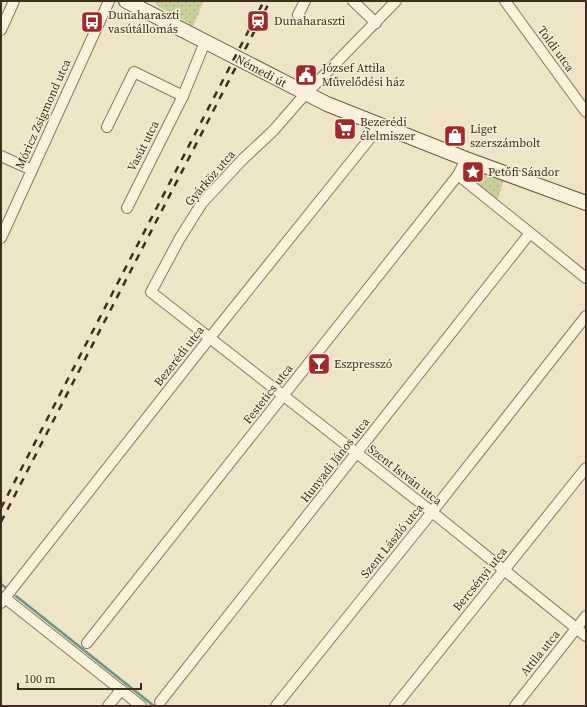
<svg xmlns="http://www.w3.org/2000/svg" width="587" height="707" font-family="'Source Serif 4',serif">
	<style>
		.green { fill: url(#green-dots) }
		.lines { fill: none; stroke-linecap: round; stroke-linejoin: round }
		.stream { stroke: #6f938a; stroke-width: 2.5 }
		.minor-casing { stroke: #8d765c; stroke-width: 12 }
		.secondary-casing { stroke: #6f573f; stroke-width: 16 }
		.minor { stroke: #faf1dc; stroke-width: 10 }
		.secondary { stroke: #faf1dc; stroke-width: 14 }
		.rail { stroke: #3d2e20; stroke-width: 2.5; stroke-dasharray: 7 7; stroke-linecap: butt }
		.labels { text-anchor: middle; stroke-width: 3; stroke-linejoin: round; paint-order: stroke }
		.poi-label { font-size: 12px; fill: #3d2e20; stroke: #f7eed8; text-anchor: start }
		.street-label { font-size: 12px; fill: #3d2e20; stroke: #f7eed8 }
	</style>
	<defs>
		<pattern id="green-dots" width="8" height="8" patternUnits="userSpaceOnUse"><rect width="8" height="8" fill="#c9cf9b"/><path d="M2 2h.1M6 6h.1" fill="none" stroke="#aeb285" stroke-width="1.8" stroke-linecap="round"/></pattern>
	</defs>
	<rect width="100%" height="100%" fill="#f0e4c8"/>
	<!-- green -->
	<g class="green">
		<polygon points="154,1 204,1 193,26 158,6"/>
		<polygon points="475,169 504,180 497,201 474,182 470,177 471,173"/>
	</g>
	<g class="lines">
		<!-- stream -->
		<g class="stream">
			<polyline points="1,584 6,588"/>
			<polyline points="16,596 154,706"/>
		</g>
		<!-- minor casing -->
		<g class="minor-casing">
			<g id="minor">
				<polyline points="353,1 376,23"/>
				<polyline points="396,1 300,100 273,131 243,159 202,203 180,238 151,292 432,512 586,636"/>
				<polyline points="505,1 586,112"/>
				<polyline points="298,15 305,1"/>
				<polyline points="1,30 14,1"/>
				<polyline points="107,127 134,72 183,96"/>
				<polyline points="1,156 32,170"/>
				<polyline points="458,175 586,278"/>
				<polyline points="127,208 183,96 205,42"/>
				<polyline points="1,238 109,1"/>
				<polyline points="5,598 141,706"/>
				<polyline points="1,603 216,330 371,137 379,125"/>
				<polyline points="87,643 458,175 466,159"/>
				<polyline points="160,702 530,233"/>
				<polyline points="108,706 121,690"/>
				<polyline points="276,706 432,512 586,316"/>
				<polyline points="395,706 586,468"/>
				<polyline points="515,706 586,616"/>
			</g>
		</g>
		<!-- secondary casing -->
		<g class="secondary-casing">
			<polyline id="secondary" points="126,1 327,104 466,159 586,203"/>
		</g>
		<!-- minor -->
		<use href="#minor" class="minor"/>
		<!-- secondary -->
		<use href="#secondary" class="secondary"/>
		<!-- rail -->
		<g class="rail">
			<polyline points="1,508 264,1"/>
			<polyline points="1,522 270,1"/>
		</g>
	</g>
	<!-- icons -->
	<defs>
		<g id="station-square" transform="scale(1.15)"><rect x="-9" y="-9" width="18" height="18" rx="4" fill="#9e2a2b" stroke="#f7eed8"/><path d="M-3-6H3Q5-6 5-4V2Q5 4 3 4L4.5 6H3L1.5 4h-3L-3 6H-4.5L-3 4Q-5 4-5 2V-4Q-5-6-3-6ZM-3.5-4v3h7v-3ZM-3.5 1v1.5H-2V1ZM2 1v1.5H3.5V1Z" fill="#fff"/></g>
		<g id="bus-square" transform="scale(1.15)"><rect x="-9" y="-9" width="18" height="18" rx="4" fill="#9e2a2b" stroke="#f7eed8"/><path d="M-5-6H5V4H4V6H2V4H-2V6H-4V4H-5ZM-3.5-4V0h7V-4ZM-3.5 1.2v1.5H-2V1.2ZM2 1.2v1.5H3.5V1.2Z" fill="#fff"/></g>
		<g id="civic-square" transform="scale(1.15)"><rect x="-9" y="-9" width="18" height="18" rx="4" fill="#9e2a2b" stroke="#f7eed8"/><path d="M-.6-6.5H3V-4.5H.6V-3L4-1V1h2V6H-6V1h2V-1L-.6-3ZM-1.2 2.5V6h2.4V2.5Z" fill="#fff"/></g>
		<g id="supermarket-square" transform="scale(1.15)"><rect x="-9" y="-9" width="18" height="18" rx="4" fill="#9e2a2b" stroke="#f7eed8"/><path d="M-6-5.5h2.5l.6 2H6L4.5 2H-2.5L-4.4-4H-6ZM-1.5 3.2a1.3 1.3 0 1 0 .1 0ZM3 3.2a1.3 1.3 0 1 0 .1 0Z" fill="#fff"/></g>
		<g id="shop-square" transform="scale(1.15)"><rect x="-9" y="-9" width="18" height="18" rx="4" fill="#9e2a2b" stroke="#f7eed8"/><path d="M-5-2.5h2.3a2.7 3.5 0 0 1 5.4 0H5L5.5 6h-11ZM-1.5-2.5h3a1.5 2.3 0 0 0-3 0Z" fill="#fff"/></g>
		<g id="sight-square" transform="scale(1.15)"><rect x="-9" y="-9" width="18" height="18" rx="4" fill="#9e2a2b" stroke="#f7eed8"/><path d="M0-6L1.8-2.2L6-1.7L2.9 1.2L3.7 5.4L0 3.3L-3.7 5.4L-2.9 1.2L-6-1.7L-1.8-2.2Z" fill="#fff"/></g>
		<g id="bar-square" transform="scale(1.15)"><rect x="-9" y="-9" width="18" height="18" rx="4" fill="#9e2a2b" stroke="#f7eed8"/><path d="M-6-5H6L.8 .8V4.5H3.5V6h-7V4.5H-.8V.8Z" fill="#fff"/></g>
	</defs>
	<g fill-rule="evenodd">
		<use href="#station-square" x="258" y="21"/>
		<use href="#bus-square" x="92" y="22"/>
		<use href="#civic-square" x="306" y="75"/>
		<use href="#supermarket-square" x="345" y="129"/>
		<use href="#shop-square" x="455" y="136"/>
		<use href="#sight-square" x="473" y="172"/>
		<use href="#bar-square" x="319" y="364"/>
	</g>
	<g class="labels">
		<!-- poi labels -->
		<g class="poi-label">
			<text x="108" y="19">Dunaharaszti<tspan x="108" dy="14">vasútállomás</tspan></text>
			<text x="274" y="25">Dunaharaszti</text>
			<text x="322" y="72">József Attila<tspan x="322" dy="14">Művelődési ház</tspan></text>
			<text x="360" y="126">Bezerédi<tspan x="360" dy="14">élelmiszer</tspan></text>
			<text x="470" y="133">Liget<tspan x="470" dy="14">szerszámbolt</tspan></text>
			<text x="488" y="176">Petőfi Sándor</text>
			<text x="334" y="368">Eszpresszó</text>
		</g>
		<!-- street labels -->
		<g class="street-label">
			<text transform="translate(556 49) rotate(54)" y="4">Toldi utca</text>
			<text transform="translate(261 71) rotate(28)" y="4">Némedi út</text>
			<text transform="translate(43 114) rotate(-66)" y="4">Móricz Zsigmond utca</text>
			<text transform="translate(143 146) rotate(-63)" y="4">Vasút utca</text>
			<text transform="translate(210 178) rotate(-49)" y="4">Gyárköz utca</text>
			<text transform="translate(179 356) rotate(-52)" y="4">Bezerédi utca</text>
			<text transform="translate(268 394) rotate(-52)" y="4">Festetics utca</text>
			<text transform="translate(335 460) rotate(-52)" y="4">Hunyadi János utca</text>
			<text transform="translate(405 475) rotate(38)" y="4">Szent István utca</text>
			<text transform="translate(392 541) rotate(-51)" y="4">Szent László utca</text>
			<text transform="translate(480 579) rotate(-51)" y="4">Bercsényi utca</text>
			<text transform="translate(540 653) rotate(-51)" y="4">Attila utca</text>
		</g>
	</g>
	<!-- border -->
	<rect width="587" height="707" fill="none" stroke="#3d2e20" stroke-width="4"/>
	<!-- scale -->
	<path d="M18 683v6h123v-6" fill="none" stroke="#3d2e20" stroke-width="2"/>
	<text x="24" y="683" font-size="12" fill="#3d2e20" stroke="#f7eed8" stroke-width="3" paint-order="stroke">100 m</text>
</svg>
